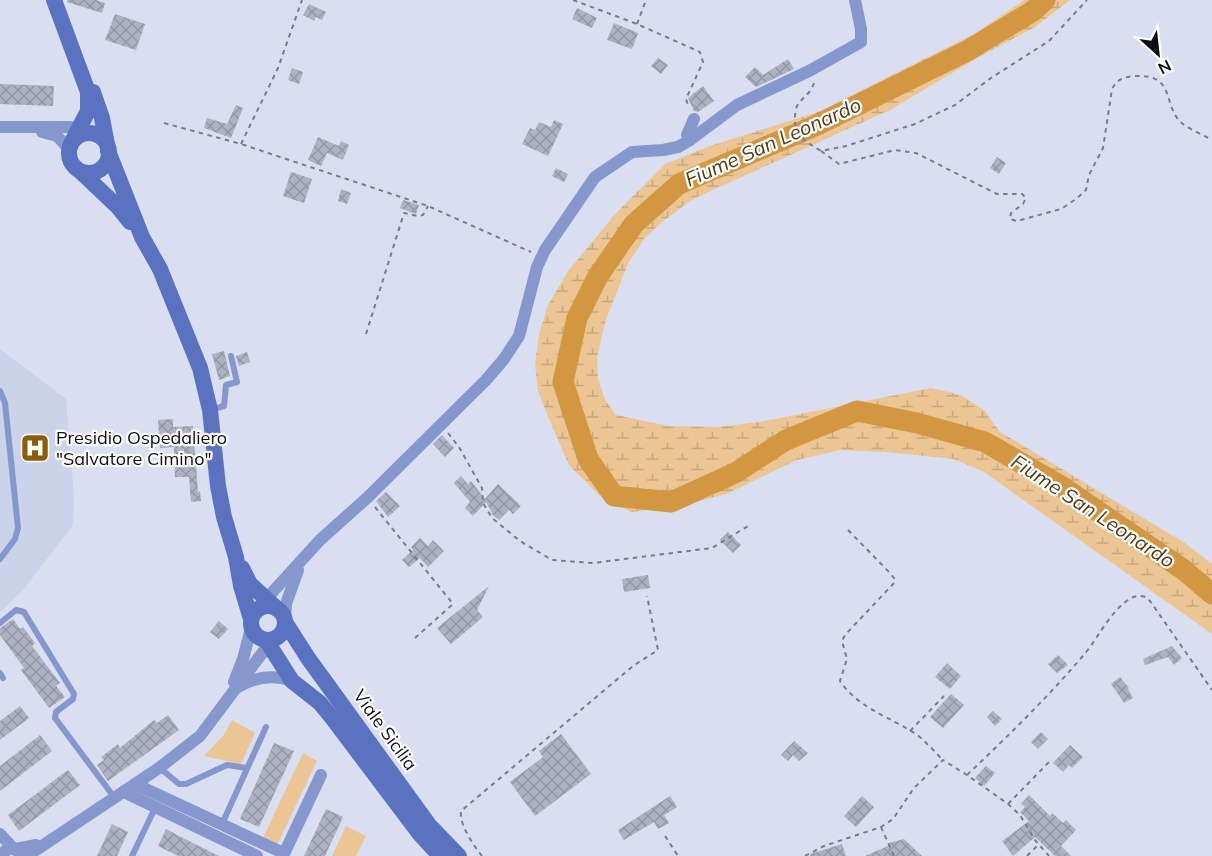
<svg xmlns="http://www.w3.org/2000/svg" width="1212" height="856" font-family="Mulish,sans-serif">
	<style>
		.built { fill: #cad3ea }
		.wetland { fill: url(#wetland-marsh) }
		.garden { fill: #ebc694 }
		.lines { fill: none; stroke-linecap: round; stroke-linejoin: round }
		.river { stroke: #d29740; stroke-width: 21 }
		.building { fill: url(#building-cross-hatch) }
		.path { stroke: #797d89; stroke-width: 2; stroke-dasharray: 4.5 4.5; stroke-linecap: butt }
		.lane { stroke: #8597cd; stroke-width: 6 }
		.street { stroke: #8597cd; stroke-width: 12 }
		.secondary { stroke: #5b72c1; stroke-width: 16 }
		.labels { text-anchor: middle; stroke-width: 4.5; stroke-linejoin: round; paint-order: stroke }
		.poi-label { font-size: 18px; fill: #0b0d12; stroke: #fff; text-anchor: start }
		.street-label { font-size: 18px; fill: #0b0d12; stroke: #fff }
		.water-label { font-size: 20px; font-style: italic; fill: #523a16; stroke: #fff }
	</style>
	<defs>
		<pattern id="wetland-marsh" width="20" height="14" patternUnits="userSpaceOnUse" patternTransform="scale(1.5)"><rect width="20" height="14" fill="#ebc694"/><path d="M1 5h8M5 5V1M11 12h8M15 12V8" fill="none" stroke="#c8a97f"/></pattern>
		<pattern id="building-cross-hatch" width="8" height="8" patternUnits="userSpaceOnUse" patternTransform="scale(1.5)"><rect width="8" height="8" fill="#acb2c1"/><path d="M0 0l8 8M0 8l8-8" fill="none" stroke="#9398a5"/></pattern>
	</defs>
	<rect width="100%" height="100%" fill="#d9dff0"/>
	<!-- built -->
	<polygon class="built" points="0,349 66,399 74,496 73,525 23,590 0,612"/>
	<!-- wetland -->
	<polygon class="wetland" points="1024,0 1070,0 1035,27 979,57 890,110 693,199 662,222 644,239 628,264 606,319 597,357 598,378 605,400 616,415 669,426 717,427 759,422 931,388 961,395 984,410 1000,432 1185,543 1212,564 1212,634 984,472 954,459 886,452 840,450 797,460 726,494 679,506 631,512 599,495 569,465 549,419 538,391 535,364 539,334 548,305 568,271 617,212 665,164 713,145 818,112 974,34"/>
	<!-- garden -->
	<g class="garden">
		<polygon points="232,720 255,733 241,764 204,756 223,736"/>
		<polygon points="303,753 317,761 277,845 263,838"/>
		<polygon points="346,826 366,836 356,856 332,856"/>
	</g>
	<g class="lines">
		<!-- river -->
		<polyline class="river" points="1045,0 1033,11 967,51 817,125 679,184 634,224 598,276 577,318 563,382 588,459 614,496 671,502 735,473 786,440 857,411 917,423 985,442 1061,486 1184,570 1212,594"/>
	</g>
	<!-- building -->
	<g class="building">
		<polygon points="67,0 96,0 105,3 102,13 67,2"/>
		<polygon points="309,4 326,12 322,20 316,17 314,21 303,15"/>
		<polygon points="577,8 597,18 592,28 572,19"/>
		<polygon points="115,14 145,24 136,50 105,40"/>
		<polygon points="614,23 638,33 632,49 607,40"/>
		<polygon points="658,58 668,65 661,74 651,66"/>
		<polygon points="788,59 794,69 756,87 745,77 755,67 763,75"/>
		<polygon points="292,68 303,72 299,84 288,80"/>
		<polygon points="0,84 54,86 53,106 0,104"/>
		<polygon points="703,86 714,101 698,112 694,111 688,98"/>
		<polygon points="236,105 243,108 231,138 204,128 207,118 227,124"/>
		<polygon points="554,120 563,124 548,156 522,144 530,128 535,130 539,122 551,127"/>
		<polygon points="318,137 339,146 341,141 349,145 343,160 327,153 321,166 308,160"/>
		<polygon points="997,157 1006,163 999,174 990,168"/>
		<polygon points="556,168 568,174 564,182 552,176"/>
		<polygon points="291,172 312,179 304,203 283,196"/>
		<polygon points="341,189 351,193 347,204 338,201"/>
		<polygon points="403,200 419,205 416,214 400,208"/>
		<polygon points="224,351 230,376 219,380 212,354"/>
		<polygon points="247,352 250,362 239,366 236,356"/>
		<polygon points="173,419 173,427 193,426 198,492 200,491 201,501 191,502 189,477 175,477 174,447 160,448 158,420"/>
		<polygon points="442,435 454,448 445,457 433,444"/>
		<polygon points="461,476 468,484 471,481 485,499 498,484 521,506 513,514 509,510 499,520 493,515 486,502 473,516 465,508 470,502 454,483"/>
		<polygon points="386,492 400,506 388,517 376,501"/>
		<polygon points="728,532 741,545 733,553 720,540"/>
		<polygon points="420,538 428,546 433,540 444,551 428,567 420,558 409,567 402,560 413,550 411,547"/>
		<polygon points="648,575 650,588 624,592 622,579"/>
		<polygon points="489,586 477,610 483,617 451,644 437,628"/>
		<polygon points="13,619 20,629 23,627 35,643 32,646 60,683 56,686 65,697 49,708 21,670 24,668 0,635 0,628"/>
		<polygon points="219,621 228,629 219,639 210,632"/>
		<polygon points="1172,646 1182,658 1174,665 1168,657 1145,665 1143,659"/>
		<polygon points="1058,655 1068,665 1057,673 1048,664"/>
		<polygon points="947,663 961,676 950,689 935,677"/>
		<polygon points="1120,677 1129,688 1128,689 1133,698 1124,703 1111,684"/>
		<polygon points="951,694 964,705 943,728 930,717"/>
		<polygon points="20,706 29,718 0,740 0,721"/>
		<polygon points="993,711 1002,719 995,726 987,717"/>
		<polygon points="168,715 179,730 108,781 97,765 104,760 101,757 118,744 120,748 154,720 157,723"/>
		<polygon points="1041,732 1048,739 1038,749 1031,742"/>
		<polygon points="561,734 591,774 535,816 510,782 543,757 539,751"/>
		<polygon points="40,735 52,751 0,791 0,766"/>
		<polygon points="794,741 808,753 799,761 793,755 788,761 781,755"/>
		<polygon points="274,743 294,751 259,827 240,819"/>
		<polygon points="1070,745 1083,757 1072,768 1069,765 1063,772 1053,763"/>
		<polygon points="986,766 995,773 984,786 975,778"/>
		<polygon points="68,770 80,785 19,831 8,815"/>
		<polygon points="1029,795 1050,816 1052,813 1063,823 1066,820 1076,830 1061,846 1071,856 1055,856 1035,837 1013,856 1002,841 1029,821 1020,812 1025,807 1021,804"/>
		<polygon points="670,796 677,807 664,815 669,823 658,829 654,822 624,840 618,830"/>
		<polygon points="862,796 874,807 856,827 844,816"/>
		<polygon points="326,809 343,817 325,856 304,856"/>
		<polygon points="112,824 128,832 117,856 97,856"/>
		<polygon points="166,829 181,837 219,856 178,856 158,846"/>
		<polygon points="904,839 922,856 865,856 890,845 889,843"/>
		<polygon points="842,844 846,856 810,856 810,854"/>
	</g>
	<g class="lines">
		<!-- path -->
		<g class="path">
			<polyline points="573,0 637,24 700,52 703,62 686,99 689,108"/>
			<polyline points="637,24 646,0"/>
			<path d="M814 83C810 95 803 96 797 106 796 108 796 112 795 115 793 136 805 141 821 151L846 146 915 124 955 105 991 78 1049 41 1087 0"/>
			<polyline points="164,123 241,144 428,206 531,252"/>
			<polyline points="241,144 278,68 302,0"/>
			<path d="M821 151 839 164 895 150 916 153 997 194H1022L1026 198 1023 204 1011 213 1010 219 1017 221 1061 209 1076 199 1086 190 1089 175 1103 148 1112 89C1117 79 1124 77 1135 76 1178 74 1161 107 1183 124 1191 130 1203 135 1212 140"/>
			<polyline points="366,334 404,213 418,216 423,215 428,206"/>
			<polyline points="448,433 459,447 482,488 483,503 492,518 520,541 552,560 593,563 712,548 748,526"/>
			<polyline points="375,507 453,604 415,638"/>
			<path d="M848 530 890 573 894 578 895 582 845 635 842 641 847 659 840 681C858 708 890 717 916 734 926 742 934 751 943 760"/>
			<polyline points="910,731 944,696"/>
			<path d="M967 775C1007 737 1046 699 1082 657 1098 639 1108 614 1128 600 1134 596 1139 595 1145 597L1150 601 1212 690"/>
			<polyline points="1008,804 1049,762"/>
			<polyline points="881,827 894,856"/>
			<polyline points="665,836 678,856"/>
			<path d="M482 856C474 846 459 825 461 811L633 666 658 650 647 596"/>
			<polyline points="805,856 824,846 881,827 893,819 914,788 943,760 967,775 1008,804 1020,815 1035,840 1049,856"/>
			<polyline points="1027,856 1039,844"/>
		</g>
		<!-- lane -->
		<g class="lane">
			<polyline points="0,391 5,403 18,528 15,539 0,559"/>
			<polyline points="210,410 224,406 226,385 237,382 231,356"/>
			<polyline points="0,623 16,610 24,612 74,694 73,699 56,712 55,718 114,797"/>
			<polyline points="0,673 3,678"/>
			<polyline points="160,768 179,784 186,784 227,765 247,768"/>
			<polyline points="222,824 266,727"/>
			<polyline points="132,856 155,808"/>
		</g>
		<!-- street -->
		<g class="street">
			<polyline points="0,127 68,127 79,128 90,133"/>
			<polyline points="42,132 57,136 69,149"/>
			<polyline points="690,140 737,105 809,71 861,42 861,29 855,0"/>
			<polyline points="258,608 320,540 368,497 486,380 504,359 519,336 537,267 545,250 595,177 632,152 663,150 678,147 690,140 687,135 694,119"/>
			<polyline points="285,620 286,604 298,570"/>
			<polyline points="234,682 243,659 251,628"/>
			<path d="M238 687C255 677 273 674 292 681"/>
			<polyline points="135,784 279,851 282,856"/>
			<polyline points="124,792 257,856"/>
			<polyline points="0,834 14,849"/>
			<polyline points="16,849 36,845"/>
			<path d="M3 856 5 851C10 847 16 848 19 853"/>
			<polyline points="27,856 159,768 200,736 269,644 275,639"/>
			<polyline points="283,856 321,775"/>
		</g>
		<!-- secondary -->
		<g class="secondary">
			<polyline points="54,0 88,92 88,111 73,140"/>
			<polyline points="93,92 102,118 107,145"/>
			<circle cx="89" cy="153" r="20"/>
			<polyline points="108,151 142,237 160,269 200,368 210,410 218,486 224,517 236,557 241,586 251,619"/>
			<polyline points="81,172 118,207 130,222"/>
			<polyline points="242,568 250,584 276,608"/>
			<circle cx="268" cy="623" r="17"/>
			<polyline points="285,622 308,658 429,825 459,856"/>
			<polyline points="266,640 292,681 320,703 333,719 419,833 440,856"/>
		</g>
	</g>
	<!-- icons -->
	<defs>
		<g id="hospital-square" transform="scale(1.5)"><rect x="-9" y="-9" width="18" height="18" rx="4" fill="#8d5d06" stroke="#fff"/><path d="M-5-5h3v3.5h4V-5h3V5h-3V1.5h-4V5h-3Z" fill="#fff"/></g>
	</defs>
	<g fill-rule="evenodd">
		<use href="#hospital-square" x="35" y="448"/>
	</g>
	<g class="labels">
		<!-- poi labels -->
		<g class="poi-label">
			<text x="56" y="444">Presidio Ospedaliero<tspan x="56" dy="21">"Salvatore Cimino"</tspan></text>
		</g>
		<!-- street labels -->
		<g class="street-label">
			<text transform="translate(385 730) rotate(54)" y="6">Viale Sicilia</text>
		</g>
		<!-- water labels -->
		<g class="water-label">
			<text transform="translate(773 142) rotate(-24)" y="7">Fiume San Leonardo</text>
			<text transform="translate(1093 511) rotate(33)" y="7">Fiume San Leonardo</text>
		</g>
	</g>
	<!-- north arrow -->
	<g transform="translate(1158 54) rotate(153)" stroke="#ffffff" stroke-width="4.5" paint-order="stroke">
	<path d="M0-4.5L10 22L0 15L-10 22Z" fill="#0b0d12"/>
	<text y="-9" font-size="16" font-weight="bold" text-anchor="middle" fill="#0b0d12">N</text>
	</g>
</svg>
